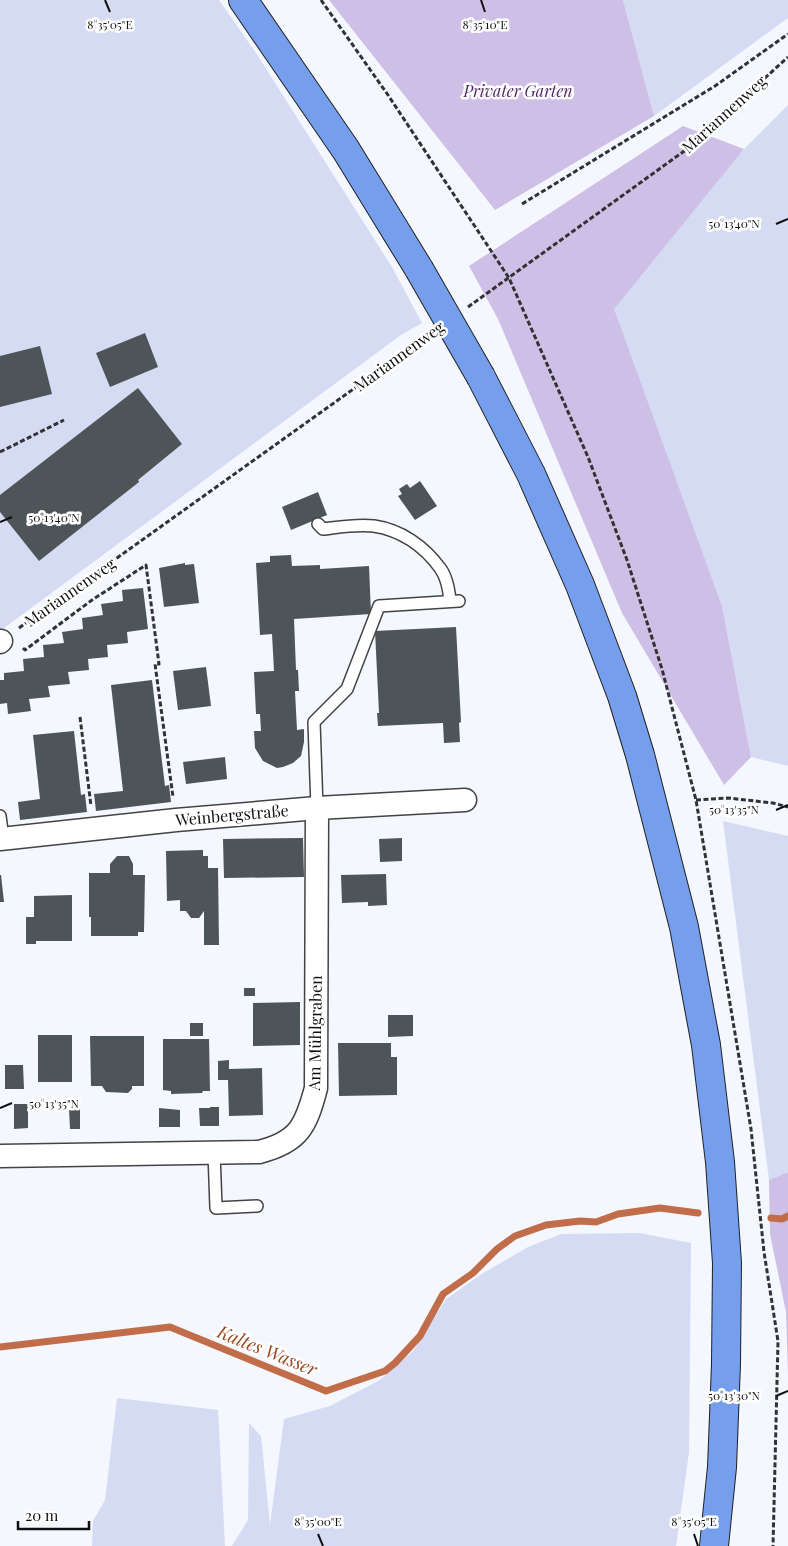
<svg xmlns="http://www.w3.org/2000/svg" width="788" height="1546" font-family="'Playfair Display',serif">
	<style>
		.farmland { fill: #d5dbf3 }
		.green { fill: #cebfe6 }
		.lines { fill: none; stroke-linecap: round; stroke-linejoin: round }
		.stream { stroke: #c26d4a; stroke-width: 7 }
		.building { fill: #4d5558 }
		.service-casing { stroke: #434343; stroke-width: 14 }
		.minor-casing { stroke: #434343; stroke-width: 25 }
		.primary-casing { stroke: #212121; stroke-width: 30 }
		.path { stroke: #323232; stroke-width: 3; stroke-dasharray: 5 2.5; stroke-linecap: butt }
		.service { stroke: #fff; stroke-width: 11 }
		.minor { stroke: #fff; stroke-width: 22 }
		.primary { stroke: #759fec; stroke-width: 28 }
		.primary-bridge-casing { stroke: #212121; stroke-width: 30; stroke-linecap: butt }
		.primary-bridge { stroke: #759fec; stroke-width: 28 }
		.ticks { fill: none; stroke: #101010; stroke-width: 2 }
		.labels { text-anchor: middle; stroke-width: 5; stroke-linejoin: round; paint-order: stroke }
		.park-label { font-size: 16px; font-style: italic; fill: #4f2563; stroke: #fff }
		.street-label { font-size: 16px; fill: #101010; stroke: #fff }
		.water-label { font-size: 18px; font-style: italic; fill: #984a23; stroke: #fff }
		.ticks-label { font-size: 12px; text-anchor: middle; fill: #101010; stroke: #fff; stroke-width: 5; stroke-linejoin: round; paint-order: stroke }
	</style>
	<rect width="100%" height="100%" fill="#f4f7fe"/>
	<!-- farmland -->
	<g class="farmland">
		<polygon points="0,0 219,0 256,53 392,267 422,323 401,335 0,631"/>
		<polygon points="623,0 788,0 788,18 654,116"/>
		<polygon points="788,105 788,766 751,757 722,606 613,309 744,149"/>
		<polygon points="723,821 788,836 788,1172 769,1180"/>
		<polygon points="640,1233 691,1243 689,1452 676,1546 232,1546 248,1520 249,1423 261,1436 270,1525 284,1419 330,1406 380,1380 414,1350 446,1299 480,1275 528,1247 561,1234"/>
		<polygon points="117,1398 218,1410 225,1546 92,1546 93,1521 105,1500"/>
	</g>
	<!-- green -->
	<g class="green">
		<polygon points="329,0 623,0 654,116 495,210"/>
		<polygon points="683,126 744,149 614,309 722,606 751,757 724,785 622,613 498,319 469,266"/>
		<polygon points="788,1172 788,1375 786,1312 770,1234 769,1180"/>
	</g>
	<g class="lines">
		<!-- stream -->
		<g class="stream">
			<polyline points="771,1218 782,1219 788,1216"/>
			<polyline points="0,1347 170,1327 326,1391 385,1371 395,1363 420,1336 443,1294 473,1273 497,1249 515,1236 546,1225 580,1221 596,1222 618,1214 660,1208 698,1213"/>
		</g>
	</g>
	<!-- building -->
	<g class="building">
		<polygon points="145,333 158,367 110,387 96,353"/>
		<polygon points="40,346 52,394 0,407 0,356"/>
		<polygon points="138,388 182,444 138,480 139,482 39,561 0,512 0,495"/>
		<polygon points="420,481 437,506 415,520 398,496 402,494 399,489 407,484 410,488"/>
		<polygon points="318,492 327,515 291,530 282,507"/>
		<polygon points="291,555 292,566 320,565 320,569 369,566 371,614 294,619 296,670 298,670 299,691 295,691 297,730 304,729 304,742 301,756 293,763 283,767 277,768 263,761 255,748 254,731 261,731 260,714 256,714 254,672 274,671 272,634 260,635 256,563 270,562 270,556"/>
		<polygon points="185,563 185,565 194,564 199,603 164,607 159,568"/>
		<polygon points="143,588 148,629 127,632 128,643 107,645 108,657 88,659 89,670 68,672 70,684 48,686 50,697 29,699 31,711 8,714 7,703 0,704 0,680 4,680 4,673 24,671 23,659 44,657 43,645 64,643 62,632 83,629 82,618 103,615 101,604 123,601 122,590"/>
		<polygon points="456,627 461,722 459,723 460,742 444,743 443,723 378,726 377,713 379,713 375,631"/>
		<polygon points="206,667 211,706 178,710 173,671"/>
		<polygon points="152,680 165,786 169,785 171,802 96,811 94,794 123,791 111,685"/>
		<polygon points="74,731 81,795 85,794 87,812 20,820 18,802 40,799 33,735"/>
		<polygon points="225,757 227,779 186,784 183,762"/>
		<polygon points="303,838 304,877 224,878 223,839"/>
		<polygon points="402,838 402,861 380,862 379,839"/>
		<polygon points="203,850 203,856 208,856 208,868 218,868 219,945 204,945 204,911 199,918 191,918 186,911 180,911 180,900 167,901 166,851"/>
		<polygon points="117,856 129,856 133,864 133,875 145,875 144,932 138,932 138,936 91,936 91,917 89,917 89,873 110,873 110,864"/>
		<polygon points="386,874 387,905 368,906 368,902 342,903 341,875"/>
		<polygon points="0,875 1,875 4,902 0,902"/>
		<polygon points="72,895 72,941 36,941 36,944 26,944 26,917 34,917 34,896"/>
		<rect x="244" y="988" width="11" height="8"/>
		<polygon points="300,1002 300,1045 253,1046 253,1003"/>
		<polygon points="388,1015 413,1015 413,1036 388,1037"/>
		<rect x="190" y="1023" width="13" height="13"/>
		<rect x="38" y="1035" width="34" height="47"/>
		<polygon points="90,1036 144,1036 144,1086 132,1086 132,1089 128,1093 106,1092 102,1086 91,1086"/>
		<polygon points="163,1039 209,1039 210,1091 203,1091 202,1093 171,1094 171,1091 163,1090"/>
		<polygon points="338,1043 391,1043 391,1057 397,1057 397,1095 339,1096"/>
		<polygon points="229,1060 229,1069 262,1068 263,1115 229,1116 228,1080 218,1080 218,1061"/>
		<polygon points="5,1065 23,1065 24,1089 5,1089"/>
		<polygon points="14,1104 28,1104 28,1128 14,1129"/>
		<polygon points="80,1107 80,1129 70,1129 69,1108"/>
		<polygon points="210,1107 219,1107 219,1126 200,1126 199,1108 210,1108"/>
		<polygon points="159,1108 180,1110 180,1127 159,1127"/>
	</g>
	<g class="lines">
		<!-- service casing -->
		<g class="service-casing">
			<g id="service">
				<path d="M318 524 323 529C340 527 357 524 374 526 401 530 424 546 440 568 447 577 449 590 450 601"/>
				<polyline points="317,808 314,722 347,689 379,606 459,601"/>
				<polyline points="0,816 3,838"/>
				<polyline points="214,1152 216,1208 257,1206"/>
			</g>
		</g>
		<!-- minor casing -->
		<g class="minor-casing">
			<g id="minor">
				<polyline points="0,642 1,641"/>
				<polyline points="0,839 176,820 317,808 465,800"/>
				<path d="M0 1156 259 1152C299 1142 306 1126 316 1088L317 808"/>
			</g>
		</g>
		<!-- primary casing -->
		<g class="primary-casing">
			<g id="primary">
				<polyline points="243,0 346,150 419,269"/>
				<polyline points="481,377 531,474 580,585 622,696 640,755 684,927 706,1045 720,1162 727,1263 726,1364 722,1467 714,1546"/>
			</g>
		</g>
		<!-- path -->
		<g class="path">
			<polyline points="321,0 388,95 509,278 588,457 627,560 662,669 696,800 751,1129 764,1252 778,1341 773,1546"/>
			<polyline points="522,204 715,86 788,34"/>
			<polyline points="468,307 687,149 788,57"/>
			<polyline points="0,452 64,420"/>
			<polyline points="19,628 429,335"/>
			<polyline points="23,648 25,650 92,600 146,565 159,664 155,664 173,797"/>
			<polyline points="80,717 91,806"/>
			<polyline points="696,800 728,798 773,803 788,807"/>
		</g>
		<!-- service -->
		<use href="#service" class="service"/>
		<!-- minor -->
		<use href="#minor" class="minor"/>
		<!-- primary -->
		<use href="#primary" class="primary"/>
		<!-- primary-bridge casing -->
		<g class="primary-bridge-casing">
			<polyline id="primary-bridge" points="419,269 481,377"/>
		</g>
		<!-- primary-bridge -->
		<use href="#primary-bridge" class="primary-bridge"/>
	</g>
	<!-- ticks -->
	<path class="ticks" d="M105 0 110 12M481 0 485 12M776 224 788 219M0 522 12 517M776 810 788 805M0 1108 12 1103M776 1396 788 1391M318 1534 323 1546M694 1534 698 1546"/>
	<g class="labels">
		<!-- park labels -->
		<g class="park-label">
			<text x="518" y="97">Privater Garten</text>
		</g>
		<!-- street labels -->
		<g class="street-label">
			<text transform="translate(724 114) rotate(-42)" y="6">Mariannenweg</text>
			<text transform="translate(399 356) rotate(-36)" y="6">Mariannenweg</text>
			<text transform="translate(70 592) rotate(-35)" y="6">Mariannenweg</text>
			<text transform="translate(232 815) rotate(-5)" y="6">Weinbergstraße</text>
			<text transform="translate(315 1033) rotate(-89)" y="6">Am Mühlgraben</text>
		</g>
		<!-- water labels -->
		<g class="water-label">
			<text transform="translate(267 1351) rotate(22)" y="6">Kaltes Wasser</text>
		</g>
	</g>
	<g class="ticks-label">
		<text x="110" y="29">8°35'05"E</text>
		<text x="485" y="29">8°35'10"E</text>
		<text x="734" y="228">50°13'40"N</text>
		<text x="54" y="522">50°13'40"N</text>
		<text x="734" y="814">50°13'35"N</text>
		<text x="54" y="1108">50°13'35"N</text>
		<text x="734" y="1400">50°13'30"N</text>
		<text x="318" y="1526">8°35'00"E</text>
		<text x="694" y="1526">8°35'05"E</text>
	</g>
	<!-- scale -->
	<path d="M18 1521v8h71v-8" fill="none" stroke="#101010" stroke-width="2.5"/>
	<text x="25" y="1521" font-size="15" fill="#101010" stroke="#ffffff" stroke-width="4" paint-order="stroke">20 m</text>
</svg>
